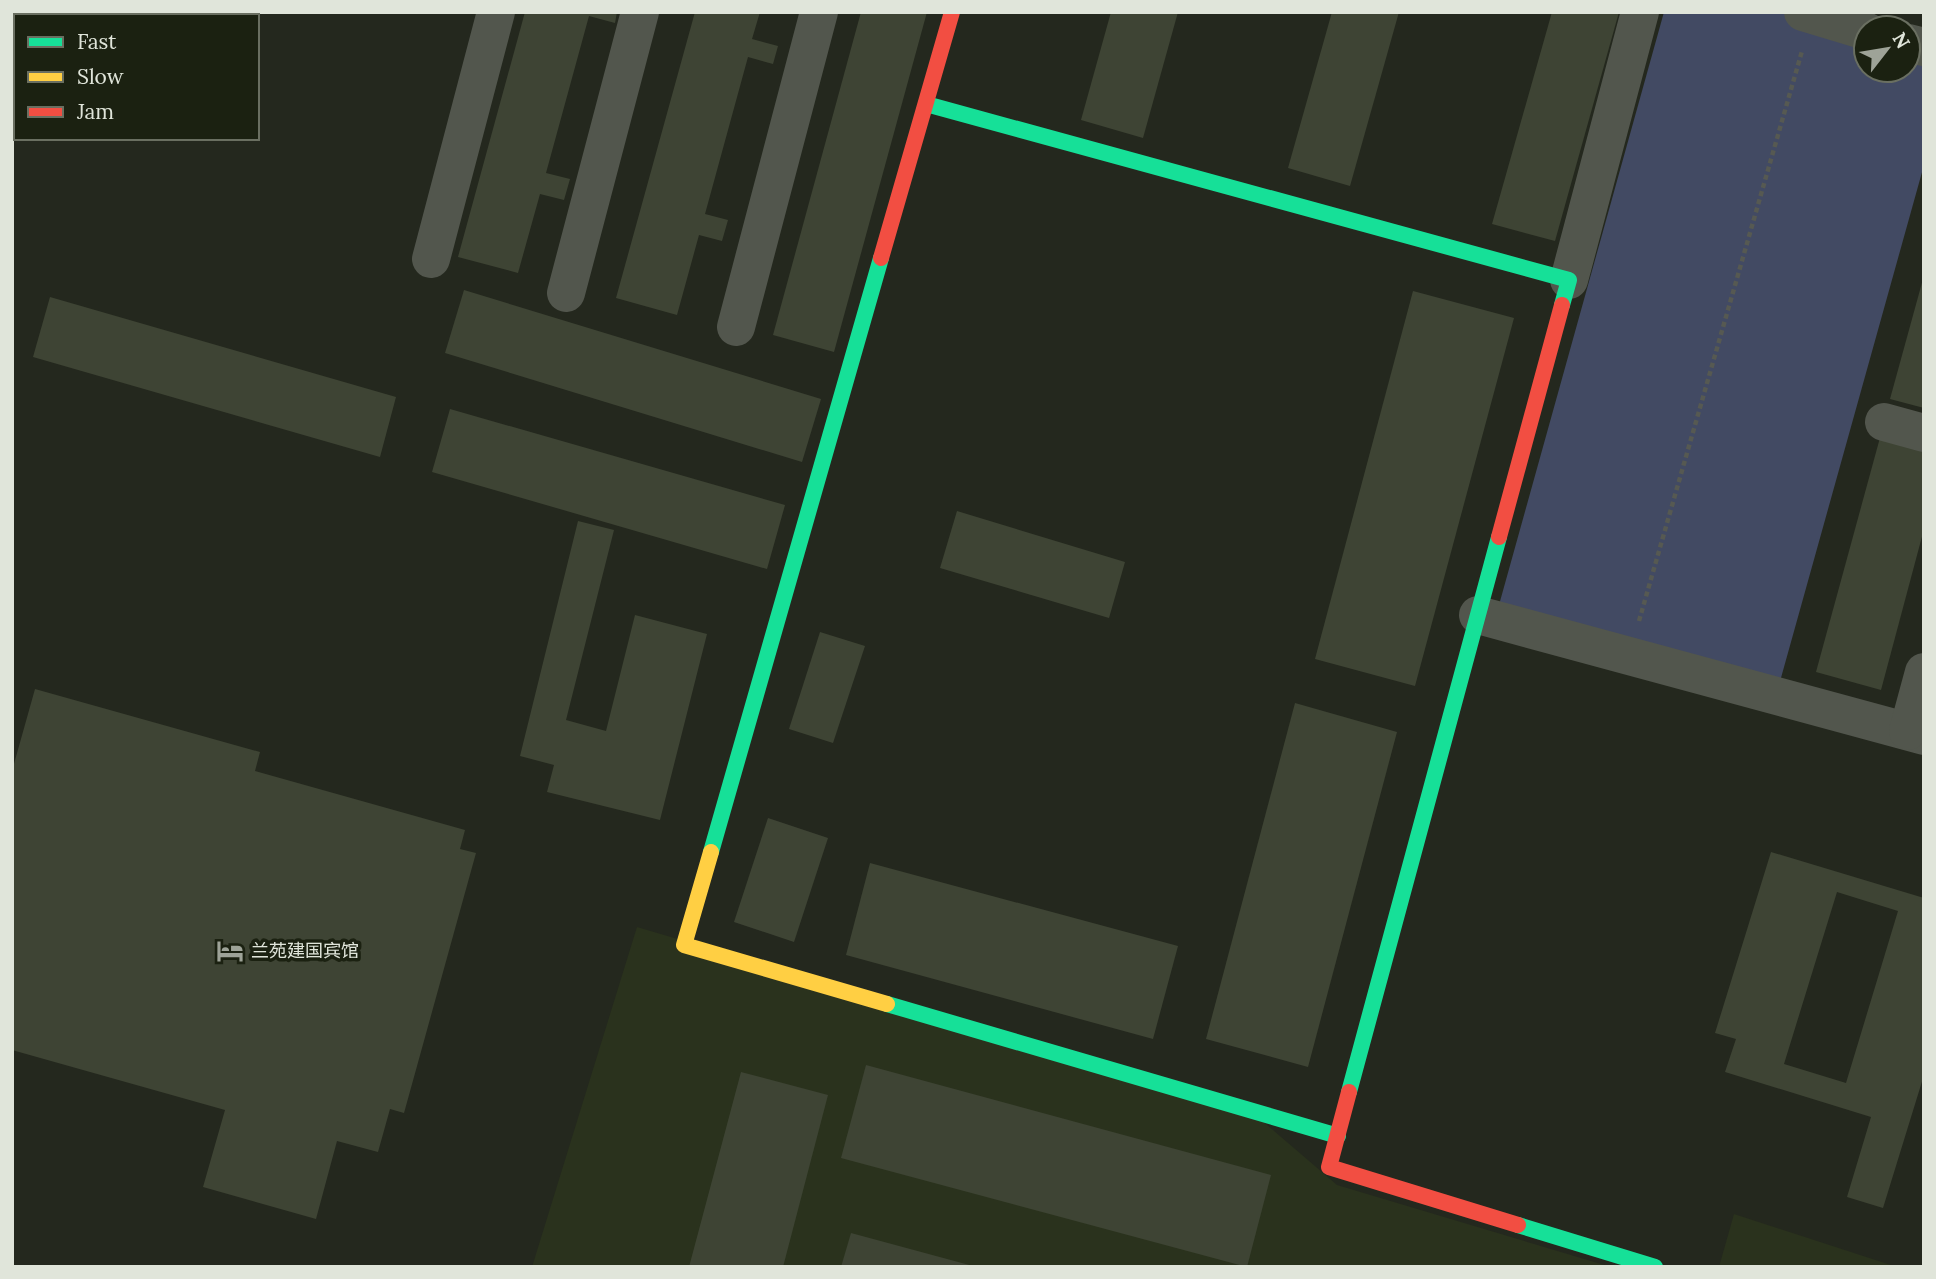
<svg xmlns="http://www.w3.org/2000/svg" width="1936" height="1279" font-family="Lora,'Noto Sans SC',serif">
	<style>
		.built { fill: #2a321d }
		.green { fill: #424a63; fill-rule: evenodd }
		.building { fill: #3e4434; fill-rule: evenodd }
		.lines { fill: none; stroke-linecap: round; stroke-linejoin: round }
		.path { stroke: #565952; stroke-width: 4.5; stroke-dasharray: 5 3.5; stroke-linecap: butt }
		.street { stroke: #52564d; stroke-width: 38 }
		.fast { stroke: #16e098; stroke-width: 16 }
		.slow { stroke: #ffcf43; stroke-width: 16 }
		.jam { stroke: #f24e42; stroke-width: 16 }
		.labels { text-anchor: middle; stroke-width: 7; stroke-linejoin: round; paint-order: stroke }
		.poi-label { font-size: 18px; fill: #e0e5da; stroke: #1b2111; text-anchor: start }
	</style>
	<rect width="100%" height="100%" fill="#24281e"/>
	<!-- built -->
	<g class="built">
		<polygon points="637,927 1245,1106 1337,1185 1611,1267 532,1267"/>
		<polygon points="1734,1214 1897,1267 1719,1267"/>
	</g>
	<!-- green -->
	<path class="green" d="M1664 12H1864L1924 29V165L1779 685 1499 605ZM1866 28H1908V70H1866Z"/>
	<!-- building -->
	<g class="building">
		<polygon points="12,12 116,12 118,16 16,16 16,132 12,134"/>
		<polygon points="525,12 617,12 615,23 589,16 546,173 570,179 564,200 540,194 518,273 458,257"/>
		<polygon points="695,12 760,12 752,39 778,46 773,64 748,57 705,214 728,220 722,241 699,235 677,315 616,298"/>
		<polygon points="861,12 927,12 834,352 773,335"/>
		<polygon points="1111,12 1178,12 1143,138 1081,120"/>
		<polygon points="1332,12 1399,12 1350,186 1288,168"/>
		<polygon points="1552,12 1619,12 1555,241 1492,224"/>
		<polygon points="1923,279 1924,279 1924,408 1890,399"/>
		<polygon points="464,290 821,399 802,462 445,353"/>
		<polygon points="1413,291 1514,318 1415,686 1315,659"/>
		<polygon points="50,297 396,397 380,457 33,357"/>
		<polygon points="450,409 785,505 767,569 432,472"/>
		<polygon points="1881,434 1924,446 1924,529 1881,690 1816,672"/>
		<polygon points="957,511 1125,562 1109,618 940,568"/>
		<polygon points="578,521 614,530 566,720 606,731 635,615 707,634 660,820 547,792 554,765 520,756"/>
		<polygon points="820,632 865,646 833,743 789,729"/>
		<polygon points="35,689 260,752 255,771 465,830 460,849 476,853 404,1113 390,1109 378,1152 337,1141 316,1219 203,1187 225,1110 12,1050 12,771"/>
		<polygon points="1295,703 1397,732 1308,1067 1206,1039"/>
		<polygon points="768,818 828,838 794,942 734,922"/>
		<path d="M1771 852 1924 898V1075L1883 1208 1847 1197 1871 1117 1725 1072 1736 1039 1715 1033ZM1837 892 1898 911 1846 1083 1784 1064Z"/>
		<polygon points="870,863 1178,946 1153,1039 846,955"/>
		<polygon points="866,1065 1271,1175 1247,1267 841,1158"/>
		<polygon points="741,1072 828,1095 783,1267 689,1267"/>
		<polygon points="851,1233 973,1266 973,1267 841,1267"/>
	</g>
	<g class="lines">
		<!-- path -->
		<polyline class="path" points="1639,621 1802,51"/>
		<!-- street -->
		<g class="street">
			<polyline points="1803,12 1866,31"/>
			<polyline points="1908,43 1924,47"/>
			<polyline points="431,259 496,12"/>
			<polyline points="1569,280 1640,12"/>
			<polyline points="566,293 640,12"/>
			<polyline points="736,327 819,12"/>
			<polyline points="1884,422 1924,433"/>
			<polyline points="1478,615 1924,736"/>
			<polyline points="1908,731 1924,672"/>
		</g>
		<!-- fast -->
		<g class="fast">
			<polyline points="926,104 1569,280 1562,305"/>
			<polyline points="711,852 881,258"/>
			<polyline points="887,1004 1338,1136"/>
			<polyline points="1349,1092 1499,537"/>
			<polyline points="1518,1225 1655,1267"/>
		</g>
		<!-- slow -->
		<polyline class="slow" points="711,852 684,945 887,1004"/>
		<!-- jam -->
		<g class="jam">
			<polyline points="881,258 952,12"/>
			<polyline points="1499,537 1562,305"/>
			<polyline points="1349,1092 1329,1167 1518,1225"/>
		</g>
	</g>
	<!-- icons -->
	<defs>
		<g id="hotel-bare" transform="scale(2.1)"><path d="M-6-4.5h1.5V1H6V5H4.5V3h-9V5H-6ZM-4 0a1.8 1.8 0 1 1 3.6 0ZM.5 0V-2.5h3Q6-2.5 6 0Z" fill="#9ea398" stroke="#1b2111" stroke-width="2.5" paint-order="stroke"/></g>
	</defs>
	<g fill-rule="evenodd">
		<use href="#hotel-bare" x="230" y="951"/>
	</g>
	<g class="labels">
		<!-- poi labels -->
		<g class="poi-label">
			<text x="251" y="957">兰苑建国宾馆</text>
		</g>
	</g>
	<!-- border -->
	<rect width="1936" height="1279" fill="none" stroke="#e0e5da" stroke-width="28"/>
	<!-- legend -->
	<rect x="14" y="14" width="245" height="126" fill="#1b2111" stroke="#6a6f61" stroke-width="2"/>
	<rect x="28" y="37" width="35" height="10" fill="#16e098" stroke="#6a6f61" stroke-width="2"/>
	<text x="77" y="49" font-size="21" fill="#e0e5da">Fast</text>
	<rect x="28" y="72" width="35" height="10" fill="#ffcf43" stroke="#6a6f61" stroke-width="2"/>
	<text x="77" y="84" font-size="21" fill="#e0e5da">Slow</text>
	<rect x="28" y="107" width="35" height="10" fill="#f24e42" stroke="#6a6f61" stroke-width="2"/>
	<text x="77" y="119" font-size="21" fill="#e0e5da">Jam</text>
	<!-- north arrow -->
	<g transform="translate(1887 49) rotate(59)"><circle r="33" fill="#1b2111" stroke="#6a6f61" stroke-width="2"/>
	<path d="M0-5L12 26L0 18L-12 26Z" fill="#9ea398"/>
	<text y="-10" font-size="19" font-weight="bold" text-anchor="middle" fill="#e0e5da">N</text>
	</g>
</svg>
